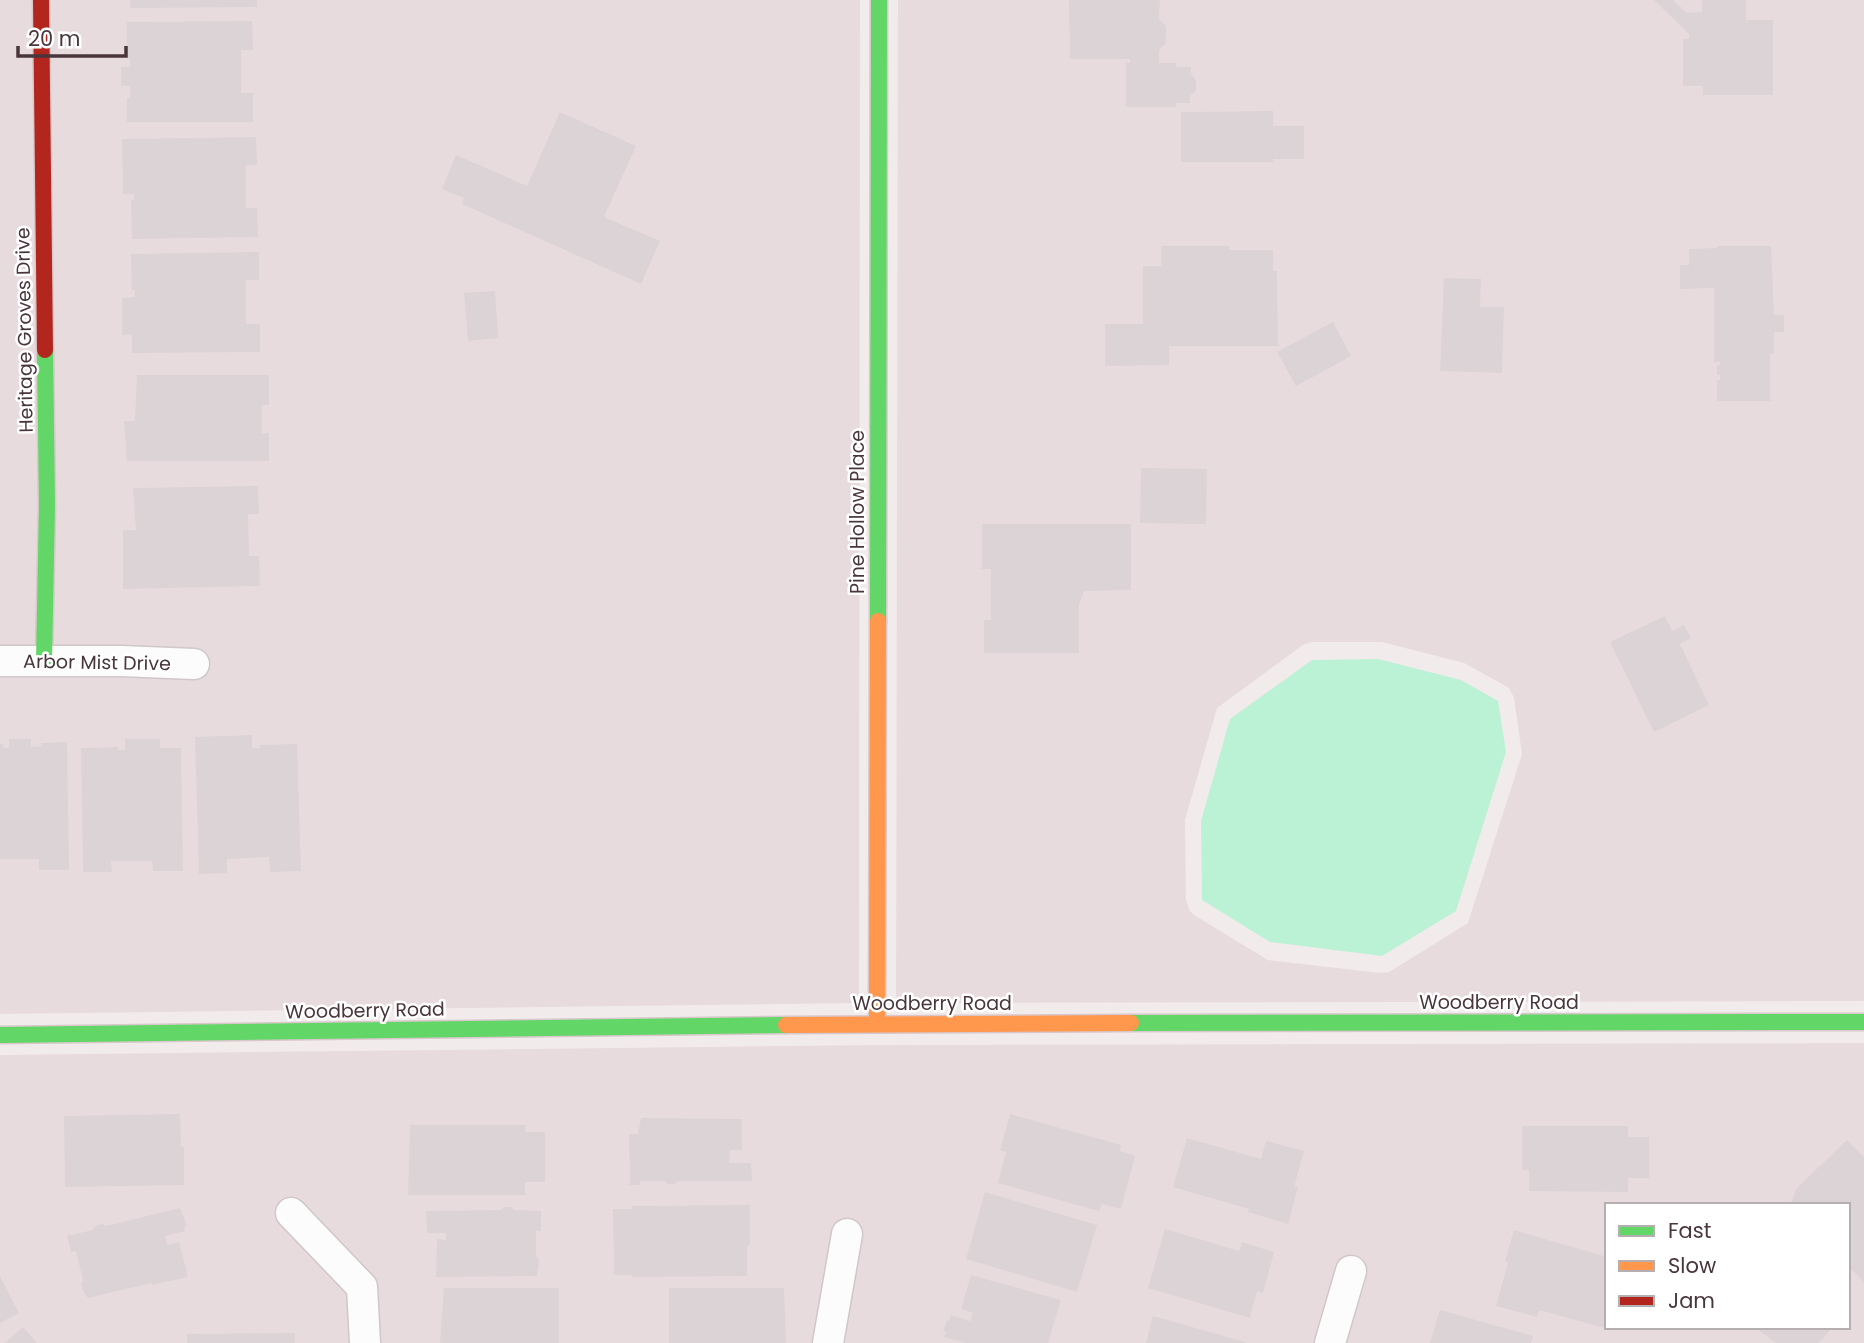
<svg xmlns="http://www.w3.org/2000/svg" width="1864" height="1343" font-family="Poppins,sans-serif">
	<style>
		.residential { fill: #e8dbde; fill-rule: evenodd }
		.water { fill: #bbf1d4 }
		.building { fill: #dcd3d6 }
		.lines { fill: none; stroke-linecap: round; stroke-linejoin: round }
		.street-casing { stroke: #cfc7c9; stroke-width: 33 }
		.fast-casing { stroke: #d8c8cb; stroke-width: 19 }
		.slow-casing { stroke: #d8c8cb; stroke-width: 19 }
		.jam-casing { stroke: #d8c8cb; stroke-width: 19 }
		.street { stroke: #fdfcfc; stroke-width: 30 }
		.fast { stroke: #63d668; stroke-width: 16 }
		.slow { stroke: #ff974d; stroke-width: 16 }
		.jam { stroke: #b3261e; stroke-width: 16 }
		.labels { text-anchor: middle; stroke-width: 5; stroke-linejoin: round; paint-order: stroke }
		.street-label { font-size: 19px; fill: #49363d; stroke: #fff }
	</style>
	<rect width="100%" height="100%" fill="#f2ebec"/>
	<!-- residential -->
	<g class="residential">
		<polygon points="0,0 860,0 859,1003 0,1014"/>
		<path d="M898 0H1864V1001L896 1003ZM1312 642H1382L1464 663 1509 688 1514 698 1522 754 1468 923 1389 972 1380 973 1268 960 1194 915 1190 911 1186 900 1185 820 1217 708 1303 645Z"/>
		<path d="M1864 1043V1343H0V1055L877 1045ZM1607 1205H1848V1327H1607Z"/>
	</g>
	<!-- water -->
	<polygon class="water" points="1378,659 1461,680 1498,701 1506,752 1456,911 1382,956 1270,942 1202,900 1201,821 1230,719 1312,660"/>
	<!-- building -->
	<g class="building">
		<polygon points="130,0 257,0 257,7 130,8"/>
		<polygon points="1069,0 1160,0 1159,19 1166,26 1166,43 1159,50 1159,63 1176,63 1176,67 1191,67 1191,74 1196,80 1196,90 1190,96 1190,103 1176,103 1176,107 1126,107 1126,63 1130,63 1130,59 1070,59"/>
		<polygon points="1654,0 1673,0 1687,13 1702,12 1702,0 1746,0 1746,20 1773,20 1773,95 1703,95 1703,86 1683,86 1683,39 1689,39 1689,34"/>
		<polygon points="252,21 253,50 241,50 241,93 253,93 253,122 127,122 127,98 130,98 130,86 121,86 121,67 130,67 130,59 127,59 127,22"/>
		<polygon points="1273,111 1273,126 1304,126 1304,159 1273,159 1273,162 1181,162 1181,112"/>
		<polygon points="560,112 636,146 604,217 660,241 641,284 462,204 464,198 442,189 456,155 527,186"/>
		<polygon points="256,137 257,165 246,165 246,208 257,208 258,237 132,239 131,200 134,200 134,194 123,194 122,139"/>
		<polygon points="1161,246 1229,246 1229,250 1273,250 1273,271 1277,271 1278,346 1169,346 1169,365 1105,366 1105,324 1143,324 1143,266 1161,266"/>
		<polygon points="1717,246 1771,246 1774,315 1784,315 1784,332 1774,332 1774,354 1770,354 1770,401 1717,401 1717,380 1720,380 1720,375 1717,375 1717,365 1720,365 1720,362 1714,362 1714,288 1680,289 1680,265 1689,265 1689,249 1717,248"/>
		<polygon points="259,252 259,280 246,280 246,324 260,324 260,352 132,353 132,334 122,335 122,298 135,297 135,290 132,290 131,254"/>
		<polygon points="1444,278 1481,279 1480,307 1504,307 1502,373 1440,371"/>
		<polygon points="495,291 498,338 468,341 464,293"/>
		<polygon points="1333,322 1351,356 1296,386 1277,352"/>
		<polygon points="137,375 269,375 269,405 262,405 262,433 269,433 269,461 127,461 124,421 135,421"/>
		<polygon points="1141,468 1207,469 1206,524 1140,523"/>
		<polygon points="258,486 259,514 248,514 249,556 259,556 260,586 123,589 123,530 136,530 133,488"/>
		<polygon points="982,524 1131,524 1131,590 1084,591 1079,605 1079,653 984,653 984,620 991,620 991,569 982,569"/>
		<polygon points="1665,616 1672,631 1684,625 1691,638 1680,644 1709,705 1654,732 1610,642"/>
		<polygon points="252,735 252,748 260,748 260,745 297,744 301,871 270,872 269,857 227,859 227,873 199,874 195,737"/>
		<polygon points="9,739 31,739 31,747 41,746 41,743 67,742 69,870 39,870 39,859 0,859 0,744 3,744 3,748 9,748"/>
		<polygon points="125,739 160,739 160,748 181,748 183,871 153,871 152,861 111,861 112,872 83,872 81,748 118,747 118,750 125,750"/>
		<polygon points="180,1114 181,1147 184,1147 184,1185 65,1187 64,1116"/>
		<polygon points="1010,1114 1121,1145 1120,1151 1135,1156 1121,1209 1102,1204 1099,1211 998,1183 1006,1152 1000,1150"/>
		<polygon points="641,1118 742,1119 742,1150 730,1150 729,1163 751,1163 752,1181 678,1181 675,1184 668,1184 664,1181 640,1181 639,1185 630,1185 629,1134 638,1134"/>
		<polygon points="410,1125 525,1125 525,1132 545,1132 545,1182 525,1182 525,1195 408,1195"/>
		<polygon points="1522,1126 1628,1126 1628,1137 1649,1137 1649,1178 1628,1178 1628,1192 1529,1191 1529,1170 1522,1170"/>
		<polygon points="1187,1138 1261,1159 1266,1141 1304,1151 1294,1187 1298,1187 1288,1224 1248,1212 1249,1209 1173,1187"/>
		<polygon points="1847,1140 1864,1157 1864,1282 1848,1266 1848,1205 1790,1205 1797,1188"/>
		<polygon points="985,1192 1097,1225 1077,1292 966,1259"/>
		<polygon points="750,1205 750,1245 747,1245 747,1276 632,1277 632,1275 614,1275 613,1209 632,1209 632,1206"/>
		<polygon points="504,1207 511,1207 514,1210 541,1211 541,1231 536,1231 536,1256 539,1260 537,1276 436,1277 437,1239 446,1240 446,1233 427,1233 426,1211 501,1210"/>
		<polygon points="180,1208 187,1226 184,1227 185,1231 165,1236 167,1245 179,1242 188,1277 152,1285 151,1283 88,1298 83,1291 81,1284 83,1280 76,1251 71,1252 67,1236 93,1230 95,1226 102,1224 106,1226"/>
		<polygon points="1165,1229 1239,1251 1242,1242 1274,1252 1263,1293 1257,1291 1250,1318 1148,1288"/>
		<polygon points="1514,1230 1607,1257 1607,1320 1604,1328 1539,1310 1537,1317 1496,1306 1508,1263 1505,1261"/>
		<polygon points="971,1275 1061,1300 1048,1343 965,1343 944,1337 946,1332 943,1331 947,1320 949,1321 951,1315 970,1321 973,1313 961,1309"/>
		<polygon points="0,1276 19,1313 0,1323"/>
		<polygon points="444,1288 559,1288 559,1343 440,1343"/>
		<polygon points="669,1288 784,1288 786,1343 669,1343"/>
		<polygon points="1440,1310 1533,1336 1531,1343 1430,1343"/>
		<polygon points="1153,1316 1245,1342 1245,1343 1146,1343"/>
		<polygon points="23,1327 37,1343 5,1343"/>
		<polygon points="1754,1327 1833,1327 1818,1343 1776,1343"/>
		<polygon points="295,1333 295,1343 187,1343 187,1334"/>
	</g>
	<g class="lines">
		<!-- street casing -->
		<g class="street-casing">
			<g id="street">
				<polyline points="0,661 121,661 194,664"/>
				<polyline points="291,1213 362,1287 365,1343"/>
				<polyline points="828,1343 847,1234"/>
				<polyline points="1330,1343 1351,1271"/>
			</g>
		</g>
		<!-- fast casing -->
		<g class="fast-casing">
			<g id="fast">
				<polyline points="878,621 879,0"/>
				<polyline points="44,660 47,505 45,350"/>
				<polyline points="1131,1023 1864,1022"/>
				<polyline points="0,1035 786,1025"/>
			</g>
		</g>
		<!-- slow casing -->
		<g class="slow-casing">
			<g id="slow">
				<polyline points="877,1024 878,621"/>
				<polyline points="786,1025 1131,1023"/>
			</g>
		</g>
		<!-- jam casing -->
		<g class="jam-casing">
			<polyline id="jam" points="41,0 45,350"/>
		</g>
		<!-- street -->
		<use href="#street" class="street"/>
		<!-- fast -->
		<use href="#fast" class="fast"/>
		<!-- slow -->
		<use href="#slow" class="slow"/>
		<!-- jam -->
		<use href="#jam" class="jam"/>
	</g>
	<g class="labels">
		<!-- street labels -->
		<g class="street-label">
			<text transform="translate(24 330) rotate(-91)" y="7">Heritage Groves Drive</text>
			<text transform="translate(857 512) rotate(-90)" y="7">Pine Hollow Place</text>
			<text transform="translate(97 662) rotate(1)" y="7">Arbor Mist Drive</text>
			<text x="1499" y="1009">Woodberry Road</text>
			<text x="932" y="1010">Woodberry Road</text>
			<text transform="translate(365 1010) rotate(-1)" y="7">Woodberry Road</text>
		</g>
	</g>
	<!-- legend -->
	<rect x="1605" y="1203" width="245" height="126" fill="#ffffff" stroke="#b6afb1" stroke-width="2"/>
	<rect x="1619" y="1226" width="35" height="10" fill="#63d668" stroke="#b6afb1" stroke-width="2"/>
	<text x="1668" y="1238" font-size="21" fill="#49363d">Fast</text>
	<rect x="1619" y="1261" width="35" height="10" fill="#ff974d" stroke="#b6afb1" stroke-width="2"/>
	<text x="1668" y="1273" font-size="21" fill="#49363d">Slow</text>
	<rect x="1619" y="1296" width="35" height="10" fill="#b3261e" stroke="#b6afb1" stroke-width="2"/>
	<text x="1668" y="1308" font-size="21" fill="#49363d">Jam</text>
	<!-- scale -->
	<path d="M18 46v10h108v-10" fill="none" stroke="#49363d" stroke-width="3.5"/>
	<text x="28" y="46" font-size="21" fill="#49363d" stroke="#ffffff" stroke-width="5" paint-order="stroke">20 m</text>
</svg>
